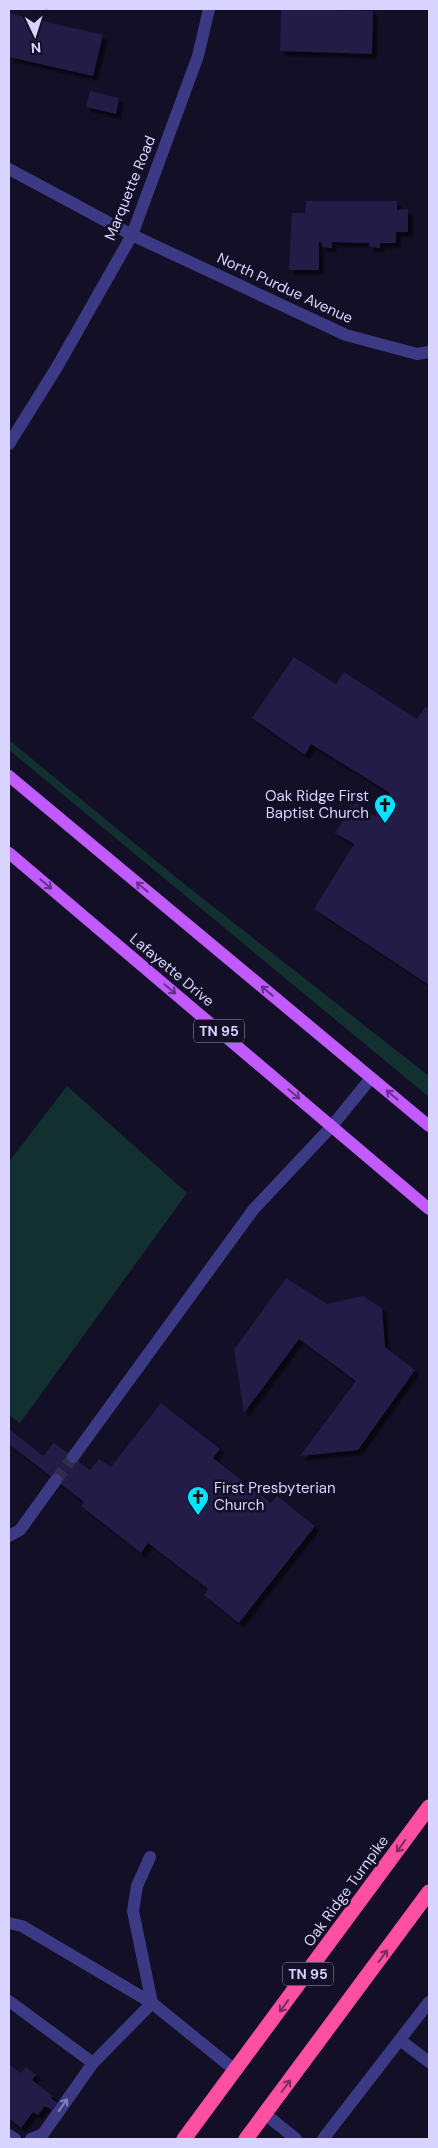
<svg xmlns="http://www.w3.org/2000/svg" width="438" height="2148" font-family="'DM Sans',sans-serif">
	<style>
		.green { fill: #12302f }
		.building { fill: #241b47; filter: url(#shadow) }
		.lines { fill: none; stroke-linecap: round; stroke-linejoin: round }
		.minor-tunnel { stroke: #312d47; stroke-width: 12; stroke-dasharray: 12 6; stroke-linecap: butt }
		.minor { stroke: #3d3a85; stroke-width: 12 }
		.major { stroke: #c25bff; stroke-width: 12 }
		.highway { stroke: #ff4fa3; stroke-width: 15 }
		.oneway { stroke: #623188 }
		.oneway2 { stroke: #7d2c5e }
		.oneway3 { stroke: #837fbc }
		.labels { text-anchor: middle; stroke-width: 5; stroke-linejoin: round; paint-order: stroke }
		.shield { fill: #130f26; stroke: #9e99be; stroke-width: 1 }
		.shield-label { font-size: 14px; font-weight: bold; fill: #d9d4ff }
		.street-label { font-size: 15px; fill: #d9d4ff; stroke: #130f26 }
		.poi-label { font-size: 15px; fill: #d9d4ff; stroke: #130f26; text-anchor: end }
	</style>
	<defs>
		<filter id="shadow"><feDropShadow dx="4.5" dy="4.5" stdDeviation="1" flood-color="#0009"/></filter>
	</defs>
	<rect width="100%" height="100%" fill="#130f26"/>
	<!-- green -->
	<g class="green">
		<polygon points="9,740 183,883 429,1076 429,1097 9,750"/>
		<polygon points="67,1086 187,1193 20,1423 9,1415 9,1162"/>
	</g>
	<!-- building -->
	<g class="building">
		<polygon points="281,9 373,11 372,54 280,51"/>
		<polygon points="9,13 103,35 93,76 9,57"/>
		<polygon points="90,91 119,98 116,114 86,107"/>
		<polygon points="306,201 397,201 397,210 408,209 408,232 396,232 396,243 380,243 380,248 369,247 369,243 332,242 332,248 322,247 322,243 319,242 319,270 289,270 292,213 305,213"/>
		<polygon points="294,657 336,684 344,672 417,719 426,706 429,709 429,985 314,909 354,844 335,833 355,802 375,816 390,793 311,744 305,755 252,718"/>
		<polygon points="286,1278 327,1304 363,1296 382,1308 385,1347 415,1370 358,1450 300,1456 356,1381 299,1339 244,1413 234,1350"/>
		<polygon points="161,1403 220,1449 213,1458 271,1503 277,1496 315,1526 239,1623 204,1595 208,1589 148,1543 141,1553 81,1506 84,1502 9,1444 9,1429 43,1456 54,1443 90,1470 99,1459 111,1467"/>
		<polygon points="9,2064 21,2073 26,2067 36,2075 32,2080 53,2096 51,2098 57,2103 52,2110 45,2106 38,2115 33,2112 21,2128 9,2118"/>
	</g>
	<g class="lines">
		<!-- minor-tunnel -->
		<polyline class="minor-tunnel" points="56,1480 73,1457"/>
		<!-- minor -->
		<g class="minor">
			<polyline points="9,169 132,235 346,335 417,354 429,352"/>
			<polyline points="9,444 57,367 132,235 198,56 209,9"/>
			<polyline points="73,1457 253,1210 332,1126 371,1078"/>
			<polyline points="9,1536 20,1530 56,1480"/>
			<polyline points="9,1923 22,1926 152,2003 236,2071"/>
			<polyline points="9,2001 93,2063"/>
			<polyline points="400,2040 429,2062"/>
			<polyline points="265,2114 296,2139"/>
			<polyline points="9,2135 15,2139"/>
			<polyline points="31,2139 43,2134 93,2063 152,2003 133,1911 137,1886 150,1857"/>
			<polyline points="323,2139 429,2002"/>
		</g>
		<!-- major -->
		<g class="major">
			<polyline points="9,776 429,1126"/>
			<polyline points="9,853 429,1209"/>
		</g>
		<!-- highway -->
		<g class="highway">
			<polyline points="184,2139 429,1807"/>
			<polyline points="246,2139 429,1892"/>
		</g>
	</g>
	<!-- one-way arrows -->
	<defs><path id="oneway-shaft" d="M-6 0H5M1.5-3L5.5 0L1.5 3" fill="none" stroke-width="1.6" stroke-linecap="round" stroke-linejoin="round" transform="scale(1.25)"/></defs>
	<g class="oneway">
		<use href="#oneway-shaft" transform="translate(46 884) rotate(40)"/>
		<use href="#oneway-shaft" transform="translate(142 887) rotate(-140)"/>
		<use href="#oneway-shaft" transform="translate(170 989) rotate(40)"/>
		<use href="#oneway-shaft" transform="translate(267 991) rotate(-140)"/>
		<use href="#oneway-shaft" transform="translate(294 1094) rotate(40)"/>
		<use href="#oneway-shaft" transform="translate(392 1095) rotate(-140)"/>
	</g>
	<g class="oneway2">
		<use href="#oneway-shaft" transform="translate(401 1846) rotate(126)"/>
		<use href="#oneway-shaft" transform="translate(383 1956) rotate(-54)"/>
		<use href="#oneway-shaft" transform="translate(284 2006) rotate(126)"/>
		<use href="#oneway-shaft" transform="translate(286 2086) rotate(-53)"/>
	</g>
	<use class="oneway3" href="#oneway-shaft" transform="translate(63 2105) rotate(-55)"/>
	<!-- icons -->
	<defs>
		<g id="church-pin" transform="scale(1.125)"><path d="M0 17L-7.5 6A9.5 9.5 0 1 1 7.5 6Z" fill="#00e5ff" stroke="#130f26"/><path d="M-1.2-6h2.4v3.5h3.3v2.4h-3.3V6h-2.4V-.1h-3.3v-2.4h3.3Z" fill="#111"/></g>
	</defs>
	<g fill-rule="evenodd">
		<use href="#church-pin" x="385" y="805"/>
		<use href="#church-pin" x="198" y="1497"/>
	</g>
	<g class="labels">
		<!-- shield labels -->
		<g class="shield">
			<rect x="194" y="1019.5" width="50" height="23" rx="4"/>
			<rect x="283" y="1962.5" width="50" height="23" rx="4"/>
		</g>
		<g class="shield-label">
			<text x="219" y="1036">TN 95</text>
			<text x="308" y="1979">TN 95</text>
		</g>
		<!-- street labels -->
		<g class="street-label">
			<text transform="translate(130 188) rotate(-68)" y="5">Marquette Road</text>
			<text transform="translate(285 288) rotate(25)" y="5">North Purdue Avenue</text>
			<text transform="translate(172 970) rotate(40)" y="5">Lafayette Drive</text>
			<text transform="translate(346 1891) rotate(-54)" y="5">Oak Ridge Turnpike</text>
		</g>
		<!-- poi labels -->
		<g class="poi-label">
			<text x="369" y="801">Oak Ridge First<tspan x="369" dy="17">Baptist Church</tspan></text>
			<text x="214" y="1493" text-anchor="start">First Presbyterian<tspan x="214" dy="17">Church</tspan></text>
		</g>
	</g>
	<!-- border -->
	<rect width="438" height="2148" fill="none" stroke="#d9d4ff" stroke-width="20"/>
	<!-- north arrow -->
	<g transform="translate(35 35) rotate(176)" stroke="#130f26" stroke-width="4" paint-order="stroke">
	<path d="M0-4L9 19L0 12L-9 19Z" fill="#d9d4ff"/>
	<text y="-8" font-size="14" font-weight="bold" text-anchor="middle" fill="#d9d4ff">N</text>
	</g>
</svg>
